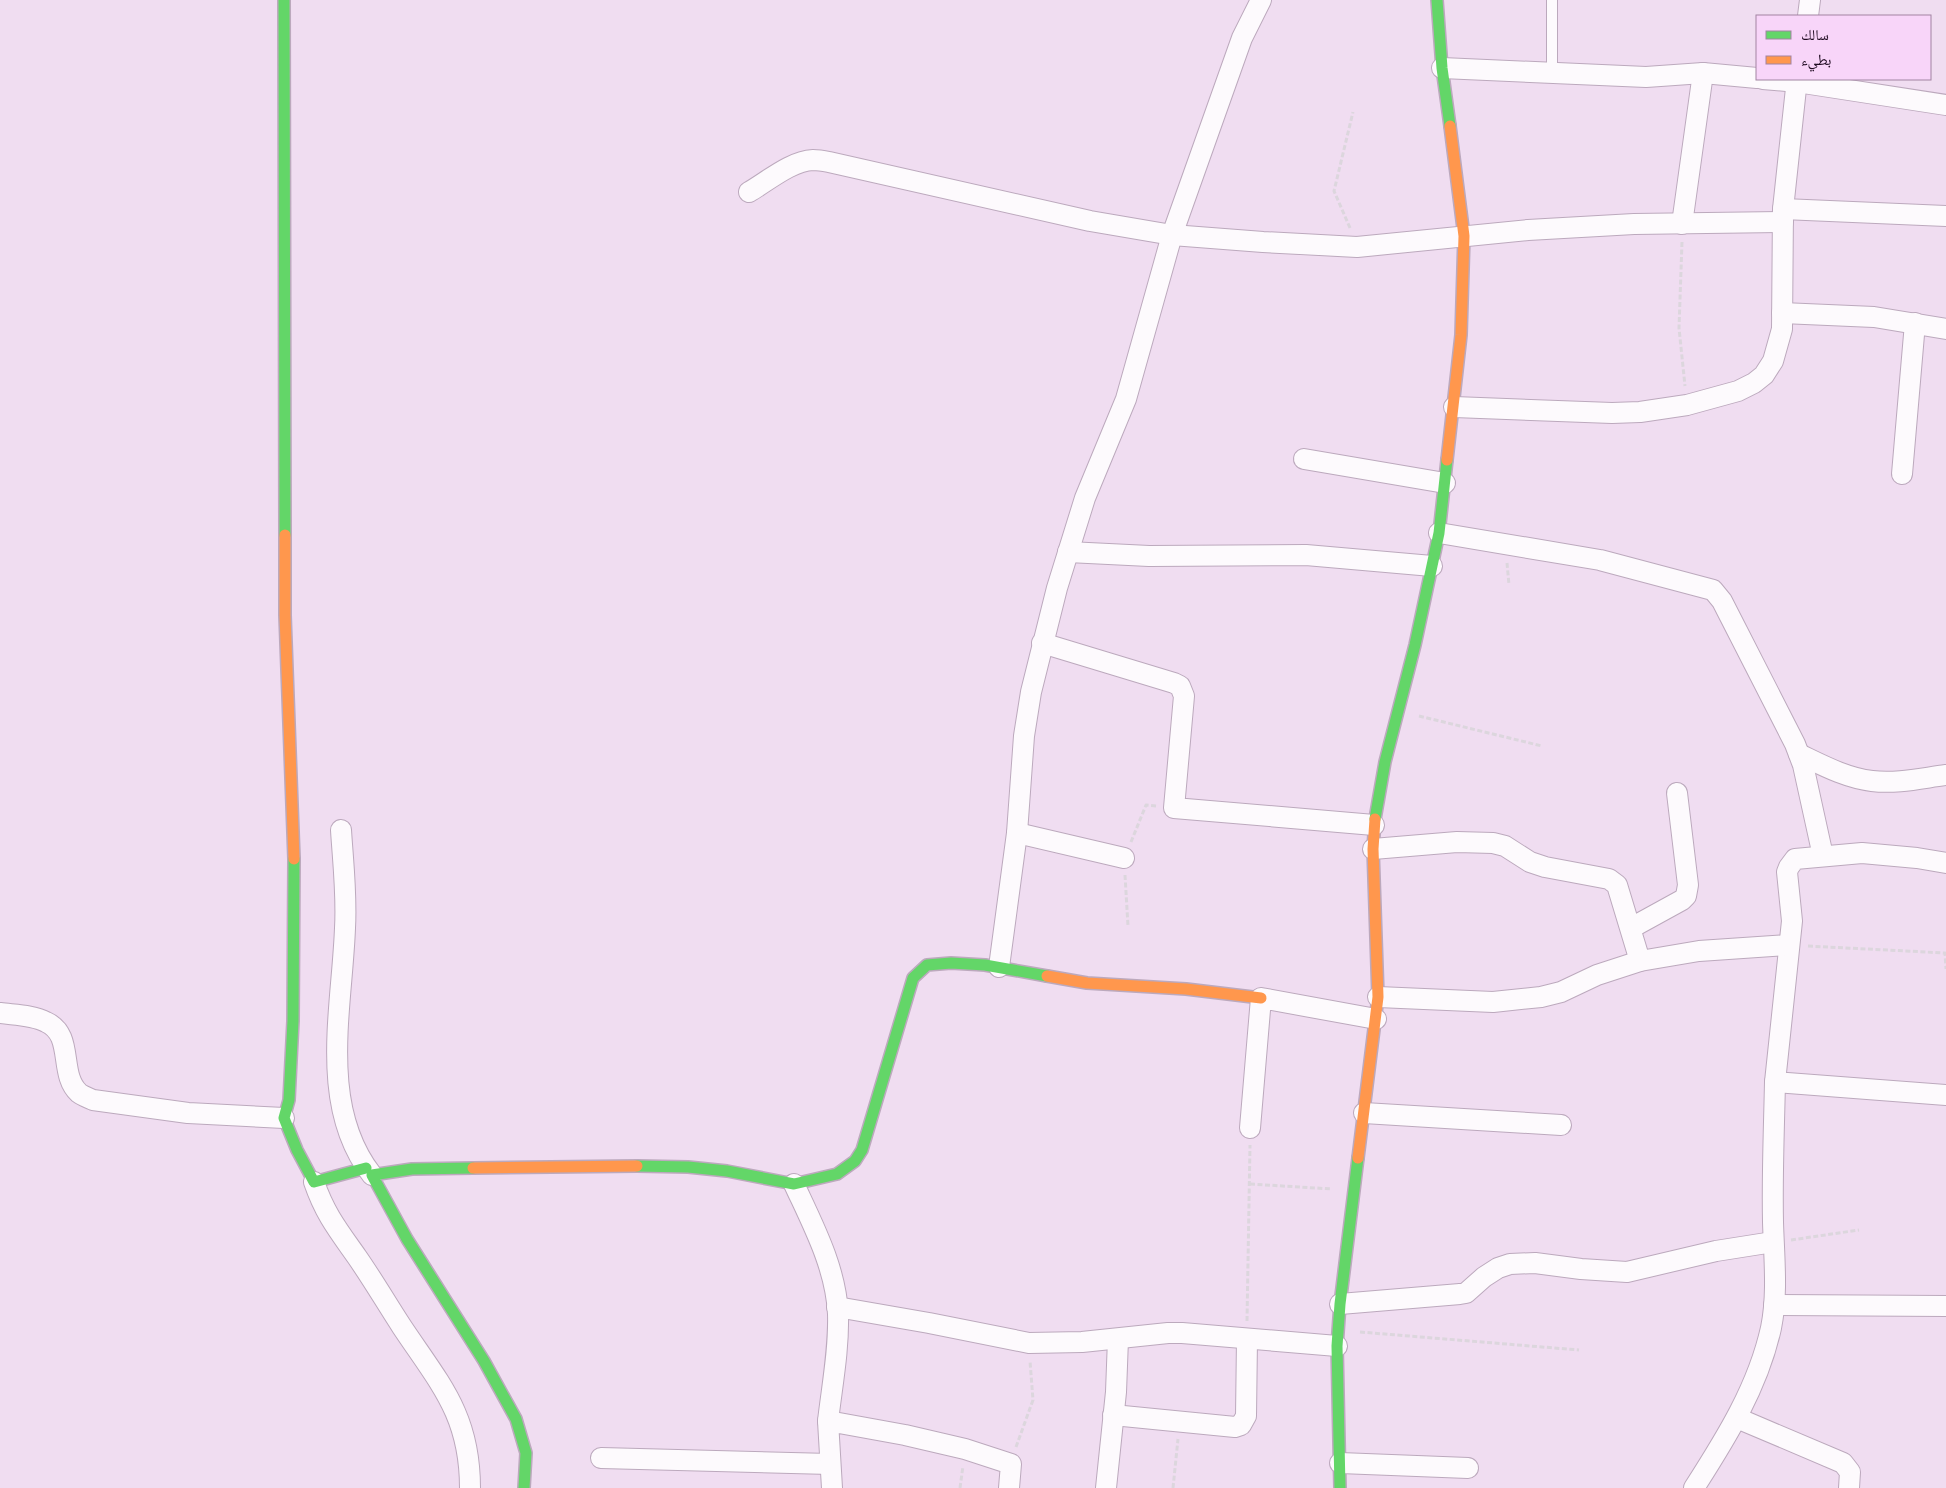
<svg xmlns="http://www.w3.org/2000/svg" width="1946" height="1488" font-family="Raleway,'Noto Naskh Arabic',sans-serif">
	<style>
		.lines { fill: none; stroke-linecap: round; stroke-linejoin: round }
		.lane-casing { stroke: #bca9bd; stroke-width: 12 }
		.street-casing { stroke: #bca9bd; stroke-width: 22 }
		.fast-casing { stroke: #bca9bd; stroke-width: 14 }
		.slow-casing { stroke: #bca9bd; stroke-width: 14 }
		.path { stroke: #dcd6dd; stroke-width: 3; stroke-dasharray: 5 2.5; stroke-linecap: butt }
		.lane { stroke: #fdfafd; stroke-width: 10 }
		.street { stroke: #fdfafd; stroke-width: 20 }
		.fast { stroke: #63d668; stroke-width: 11 }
		.slow { stroke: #ff974d; stroke-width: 11 }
	</style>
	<rect width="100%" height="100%" fill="#f0ddf1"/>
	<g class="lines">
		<!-- lane casing -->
		<g class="lane-casing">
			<polyline id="lane" points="1552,74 1552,0"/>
		</g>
		<!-- street casing -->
		<g class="street-casing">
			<g id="street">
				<polyline points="1808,16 1810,0"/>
				<polyline points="1442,68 1646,77 1703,73 1757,78"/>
				<polyline points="1763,79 1797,82 1946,105"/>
				<path d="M749 192C768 181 791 161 813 160 818 160 824 161 829 162L1090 221 1172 235 1263 242 1357 247 1528 230 1634 224 1783 222"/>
				<polyline points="1783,209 1946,216"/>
				<polyline points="1682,224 1703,73"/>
				<polyline points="1782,313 1874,317 1946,329"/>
				<polyline points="1454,407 1612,413 1640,412 1687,405 1738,391 1754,383 1764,375 1773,361 1782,329 1783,209 1797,79"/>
				<polyline points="1304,459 1445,483"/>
				<polyline points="1902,474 1915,323"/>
				<polyline points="1439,533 1600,560 1713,590 1722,601 1795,744 1803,765 1823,856"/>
				<polyline points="1068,552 1149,556 1306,555 1432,566"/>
				<polyline points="1042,643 1174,683 1180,686 1184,696 1174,808 1374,825"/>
				<path d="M1799 754C1822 765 1846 778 1872 781 1897 784 1922 778 1946 775"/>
				<path d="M341 830C343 862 347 895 345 928 342 1009 318 1106 372 1175"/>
				<polyline points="1017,833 1124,858"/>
				<polyline points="1373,849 1457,842 1493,843 1505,846 1530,862 1545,867 1609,879 1617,885 1640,961"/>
				<polyline points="1946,863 1917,858 1862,853 1795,859 1789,867 1787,872 1792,921 1775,1082 1946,1095"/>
				<polyline points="1631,928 1682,900 1686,896 1688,885 1677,793"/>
				<polyline points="999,967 1017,833 1024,736 1031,692 1057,588 1085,498 1126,399 1172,235 1242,38 1261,0"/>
				<polyline points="1378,997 1493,1002 1541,997 1561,992 1597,975 1640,961 1699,951 1789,945"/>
				<path d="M0 1013C14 1015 33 1015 46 1022 75 1035 58 1074 79 1093 83 1096 89 1098 93 1100L188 1113 284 1118"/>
				<polyline points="1364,1113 1561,1125"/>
				<polyline points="1250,1128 1261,998 1376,1019"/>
				<path d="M314 1182C325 1214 338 1230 357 1257 373 1280 387 1304 402 1327 440 1384 470 1415 470 1488"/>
				<path d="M794 1184C813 1225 836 1268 838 1314 839 1350 832 1386 828 1421"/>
				<polyline points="1340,1304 1460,1294 1466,1293 1484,1277 1498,1268 1510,1264 1535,1263 1581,1269 1627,1272 1716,1251 1773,1242"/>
				<polyline points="1774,1305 1946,1306"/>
				<polyline points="837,1307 929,1323 1029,1343 1082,1342 1168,1333 1182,1333 1337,1346"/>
				<polyline points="1113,1415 1235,1427 1241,1425 1246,1416 1247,1339"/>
				<polyline points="1737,1418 1843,1463 1850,1472 1849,1488"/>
				<polyline points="601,1458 830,1464"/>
				<polyline points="1340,1463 1468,1468"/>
				<polyline points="832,1488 828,1421 905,1435 965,1449 1011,1464 1009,1488"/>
				<polyline points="1106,1488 1116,1392 1118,1339"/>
				<path d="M1694 1488C1726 1438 1758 1387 1771 1328 1778 1294 1774 1257 1773 1222 1772 1175 1774 1129 1775 1082"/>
			</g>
		</g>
		<!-- fast casing -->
		<g class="fast-casing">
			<g id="fast">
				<polyline points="284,0 285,535"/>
				<polyline points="1437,0 1442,68 1450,126"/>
				<polyline points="1375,819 1385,762 1415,645 1439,533 1447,460"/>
				<polyline points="294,859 293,1021 289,1100 284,1118 297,1150 314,1182 366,1168"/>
				<polyline points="637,1166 688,1167 727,1171 794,1184 837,1174 855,1161 862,1150 913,978 927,965 951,963 985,965 1047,976"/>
				<polyline points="473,1168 412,1169 372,1175 407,1239 484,1361 516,1419 526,1453 524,1488"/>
				<polyline points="1340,1488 1337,1346 1340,1304 1358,1158"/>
			</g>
		</g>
		<!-- slow casing -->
		<g class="slow-casing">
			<g id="slow">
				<polyline points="1447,460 1461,335 1464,236 1450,126"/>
				<polyline points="285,535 285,615 294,859"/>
				<polyline points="1047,976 1087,983 1186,989 1261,998"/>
				<polyline points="1358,1158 1378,997 1373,849 1375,819"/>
				<polyline points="473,1168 637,1166"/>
			</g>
		</g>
		<!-- path -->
		<g class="path">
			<polyline points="1350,228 1334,191 1353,112"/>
			<polyline points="1682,242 1679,328 1685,386"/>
			<polyline points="1507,563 1509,585"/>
			<polyline points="1419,716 1542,746"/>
			<polyline points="1131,842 1146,805 1157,806"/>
			<polyline points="1125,875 1128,926"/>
			<polyline points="1808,946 1945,953 1946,969"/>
			<polyline points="1250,1184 1332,1189"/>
			<polyline points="1791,1240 1859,1230"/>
			<polyline points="1247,1321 1250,1145"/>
			<polyline points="1360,1332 1579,1350"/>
			<polyline points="1016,1447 1033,1400 1030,1361"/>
			<polyline points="960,1488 963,1466"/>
			<polyline points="1173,1488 1178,1439"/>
		</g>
		<!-- lane -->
		<use href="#lane" class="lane"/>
		<!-- street -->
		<use href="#street" class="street"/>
		<!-- fast -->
		<use href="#fast" class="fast"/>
		<!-- slow -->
		<use href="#slow" class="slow"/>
	</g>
	<!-- legend -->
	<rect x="1756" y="15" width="175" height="65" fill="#f8d5f9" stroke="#a184a2"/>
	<rect x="1766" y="31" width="25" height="8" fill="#63d668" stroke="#a184a2"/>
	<text x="1801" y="40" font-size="15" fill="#1e0a20">سالك</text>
	<rect x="1766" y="56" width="25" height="8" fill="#ff974d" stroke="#a184a2"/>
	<text x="1801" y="65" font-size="15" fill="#1e0a20">بطيء</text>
</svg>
